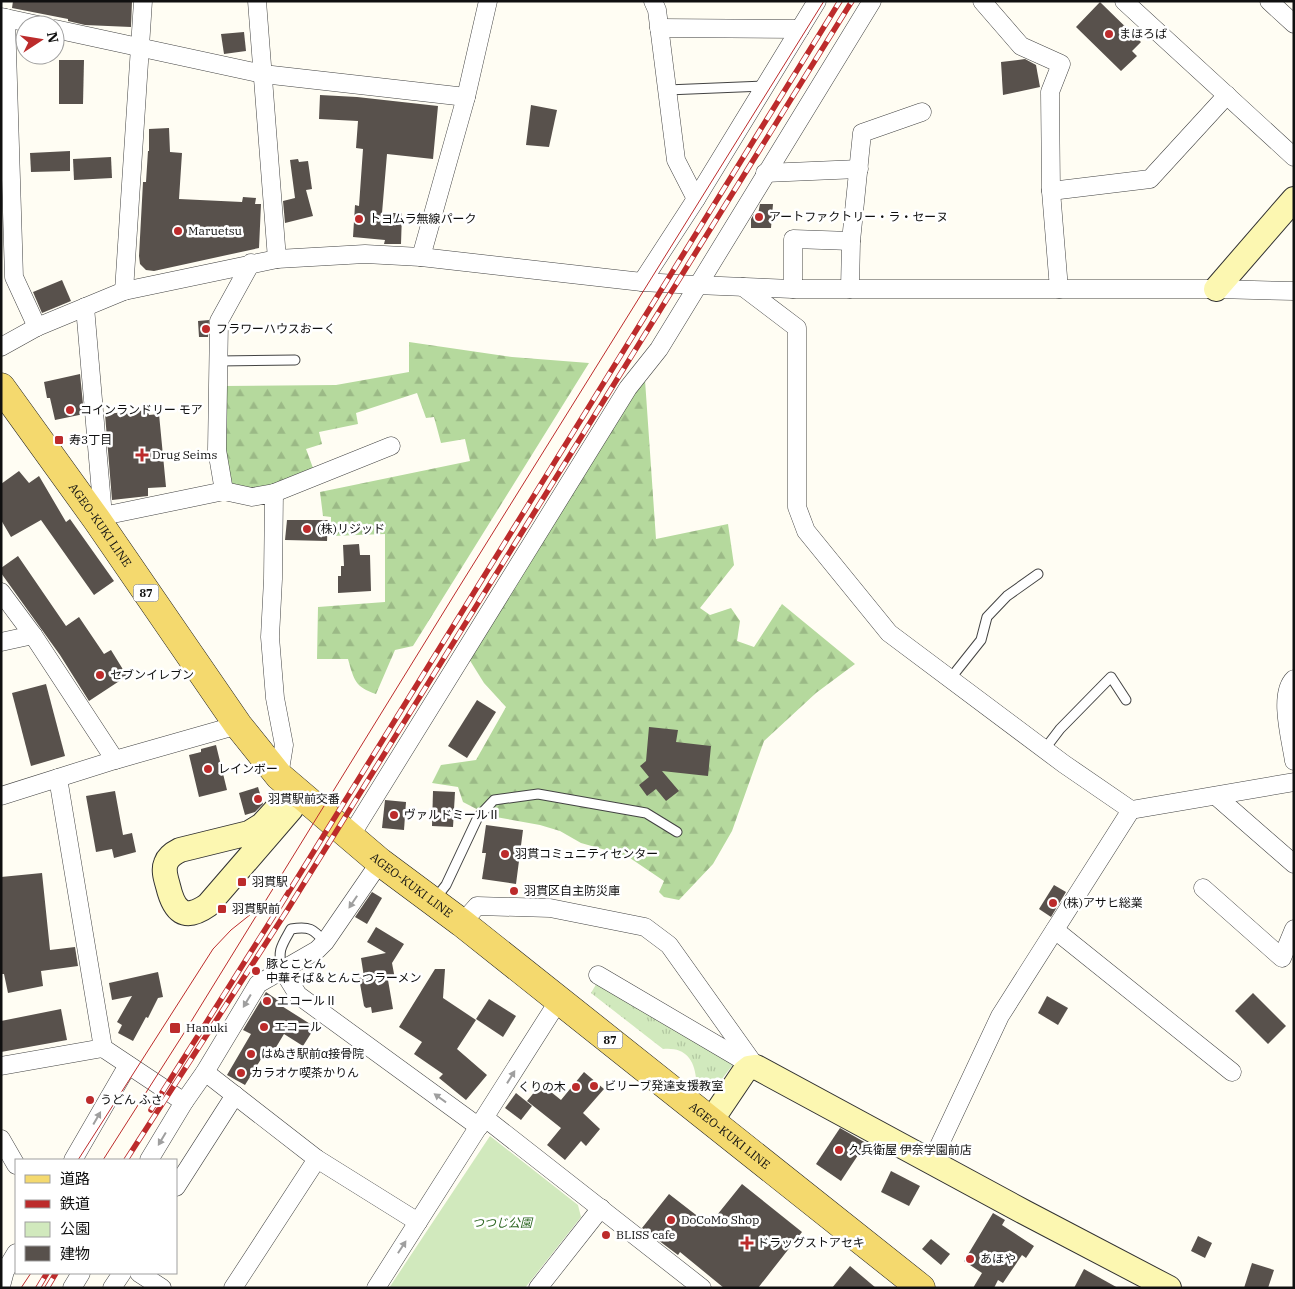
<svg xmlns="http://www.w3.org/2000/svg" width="1295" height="1289" font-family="'IBM Plex Serif','Noto Sans JP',serif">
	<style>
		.grass { fill: url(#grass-tufts) }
		.forest { fill: url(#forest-firs) }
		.park { fill: #d1e9bd }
		.building { fill: #58514c }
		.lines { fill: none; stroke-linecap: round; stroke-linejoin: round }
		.lane-casing { stroke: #434343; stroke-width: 11 }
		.street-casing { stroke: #434343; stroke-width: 19 }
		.secondary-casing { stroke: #323232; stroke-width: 26 }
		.primary-casing { stroke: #212121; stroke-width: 29 }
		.lane { stroke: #fff; stroke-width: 9 }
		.street { stroke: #fff; stroke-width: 18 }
		.secondary { stroke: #fcf7b1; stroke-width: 24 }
		.primary { stroke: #f4d96e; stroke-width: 28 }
		.tram { stroke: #bc2b2b; stroke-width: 1 }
		.rail-casing { stroke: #bc2b2b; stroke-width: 5.5 }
		.rail { stroke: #fff; stroke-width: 4; stroke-dasharray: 11; stroke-linecap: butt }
		.oneway { fill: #9f9f9f }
		.poi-dot { fill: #bc2b2b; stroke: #fff; stroke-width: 2 }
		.labels { text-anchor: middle; stroke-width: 5; stroke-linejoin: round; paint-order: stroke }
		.shield { fill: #fff; stroke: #585858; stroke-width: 1 }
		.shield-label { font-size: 11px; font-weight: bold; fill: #101010 }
		.poi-label { font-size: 12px; fill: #101010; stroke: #fff; text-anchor: start }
		.street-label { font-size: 12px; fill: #101010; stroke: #fff }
		.park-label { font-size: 12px; font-style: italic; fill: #2c6621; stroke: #fff }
	</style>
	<defs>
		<pattern id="grass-tufts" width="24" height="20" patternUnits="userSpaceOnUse" patternTransform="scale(1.25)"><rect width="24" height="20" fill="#d1e9bd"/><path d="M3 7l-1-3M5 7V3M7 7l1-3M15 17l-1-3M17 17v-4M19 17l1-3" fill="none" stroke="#b2c7a1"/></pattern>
		<pattern id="forest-firs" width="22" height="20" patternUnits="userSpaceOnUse" patternTransform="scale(1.25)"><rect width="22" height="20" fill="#b5d99d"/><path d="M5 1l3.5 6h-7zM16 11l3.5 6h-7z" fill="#9bb986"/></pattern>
	</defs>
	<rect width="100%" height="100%" fill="#fffdf3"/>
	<!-- grass -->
	<path class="grass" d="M598 981 735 1062 718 1084 706 1085 696 1078C694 1058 684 1047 663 1049L591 993Z"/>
	<!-- forest -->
	<g class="forest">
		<path d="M409 342 512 357 589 363 413 646 395 650 376 694C355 687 354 680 348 659H317L318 607 385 602V534L331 536V517L323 516 320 492 470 461 465 439 441 443 434 417 426 418 417 393 356 413 358 424 319 432 322 444 306 449 313 468 265 491 228 486 222 448 223 386 336 385 409 372Z"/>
		<polygon points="645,380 656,539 728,524 734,565 700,608 710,615 731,608 740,621 737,641 754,647 782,604 855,664 816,693 764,741 732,831 713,864 679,900 664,897 659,892 664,881 627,856 581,843 560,831 540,825 490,816 463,802 458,787 432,783 441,765 476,760 506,707 484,683 469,659 630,395"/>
	</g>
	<!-- park -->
	<polygon class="park" points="490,1136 578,1205 581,1217 525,1288 389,1288"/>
	<!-- building -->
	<g class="building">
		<polygon points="13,1 132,1 131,27 85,25 68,21 68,19 12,8"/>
		<polygon points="1100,2 1141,42 1132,51 1137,56 1121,71 1076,27"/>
		<polygon points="244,32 246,51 224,54 221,34"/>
		<polygon points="1025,59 1036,65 1040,87 1003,95 1001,62"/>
		<polygon points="59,60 84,60 83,104 59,104"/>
		<polygon points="320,95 357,97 438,106 433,159 387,154 382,213 402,213 401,244 384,244 385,240 353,237 355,205 359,206 363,149 356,148 358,121 319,119"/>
		<polygon points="531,105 557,110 549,147 526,145"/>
		<polygon points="169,128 170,152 182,153 179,199 242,202 243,197 256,198 255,204 261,204 259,248 154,271 146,270 140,264 139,256 143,182 146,182 148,151 149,151 149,129"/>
		<polygon points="70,151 70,171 31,172 30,153"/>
		<polygon points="111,157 112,178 74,180 73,159"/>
		<polygon points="298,159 299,162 308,161 312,189 306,190 313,216 285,223 283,201 295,198 290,160"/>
		<polygon points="760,204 773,204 771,228 751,228 751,219 754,214 758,214"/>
		<polygon points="62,280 71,301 42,313 33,292"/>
		<polygon points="209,320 208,337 199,337 198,321"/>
		<polygon points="80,374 84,414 55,420 50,398 47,398 44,382"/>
		<polygon points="148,410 149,415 159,414 166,487 148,488 148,496 112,500 105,414"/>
		<polygon points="19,471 29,483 39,476 66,522 70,519 114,581 94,595 41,520 11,537 1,520 1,484"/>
		<polygon points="287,520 328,520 327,541 285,540"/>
		<polygon points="359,544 360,555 370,555 371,591 338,593 338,576 341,576 341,566 344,566 343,545"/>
		<polygon points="18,556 66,626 79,617 104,654 111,650 127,676 89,701 60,655 1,573 1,568"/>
		<polygon points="46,684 65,756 31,766 12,693"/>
		<polygon points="477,700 496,712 467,758 448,746"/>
		<polygon points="649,727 678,730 676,742 711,746 708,776 662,771 679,791 666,801 656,789 647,796 639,785 649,777 640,766 646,761"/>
		<polygon points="216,745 227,790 199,797 189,755 201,752 201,749"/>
		<polygon points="258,787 263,804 255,812 245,815 239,793"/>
		<polygon points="115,791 123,835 132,833 136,852 114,858 112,849 96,852 86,796"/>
		<polygon points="433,791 455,792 453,827 432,826"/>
		<polygon points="385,800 406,802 404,830 382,828"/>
		<polygon points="486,825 523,830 516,884 482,879 486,853 482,853"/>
		<polygon points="42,873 50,950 75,947 78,966 41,971 43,986 8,993 4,974 1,974 1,877"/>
		<polygon points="1054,885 1066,892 1051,917 1039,909"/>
		<polygon points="372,892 382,898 367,924 355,917"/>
		<polygon points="376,927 404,944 392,963 395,979 388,980 393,1009 372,1013 371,1007 366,1008 364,1006 359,978 364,977 361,958 386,953 367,942"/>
		<polygon points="435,969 445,969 443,998 476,1020 457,1049 487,1075 466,1100 439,1078 443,1074 414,1054 422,1042 399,1027"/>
		<polygon points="158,972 163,997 158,998 148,1018 146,1017 133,1041 118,1033 122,1025 117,1022 132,996 112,1000 109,983"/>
		<polygon points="266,992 279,1001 277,1003 315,1027 303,1046 284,1034 275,1049 269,1046 245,1085 227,1075 251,1034 243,1030"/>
		<polygon points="1253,993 1286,1026 1268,1044 1235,1011"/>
		<polygon points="1047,996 1068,1008 1058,1025 1038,1013"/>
		<polygon points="489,999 516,1016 503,1037 476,1019"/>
		<polygon points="61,1009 67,1040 1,1052 1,1021"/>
		<polygon points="584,1072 604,1089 583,1113 600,1129 586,1146 581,1141 565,1160 547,1145 561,1128 527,1101 541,1084 561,1100"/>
		<polygon points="516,1093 532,1106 521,1120 505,1108"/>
		<polygon points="840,1128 866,1143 841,1181 816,1164"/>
		<polygon points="891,1171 920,1186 909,1206 881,1192"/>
		<polygon points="742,1184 802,1232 758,1288 724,1288 680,1252 678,1255 642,1228 669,1194 709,1225"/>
		<polygon points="993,1213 1005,1220 1002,1225 1034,1246 1026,1258 1022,1255 1003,1283 998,1280 994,1288 973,1288 982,1273 964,1261"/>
		<polygon points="1198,1236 1212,1243 1205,1258 1191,1251"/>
		<polygon points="931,1239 950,1254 941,1265 922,1249"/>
		<polygon points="1252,1263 1274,1270 1268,1288 1244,1288"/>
		<polygon points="850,1266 876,1288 832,1288"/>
		<polygon points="1084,1269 1118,1288 1074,1288"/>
	</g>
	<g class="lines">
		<!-- lane casing -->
		<g class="lane-casing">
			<g id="lane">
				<polyline points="667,90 765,86"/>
				<polyline points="218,361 295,360"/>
				<polyline points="950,679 981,640 987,617 1007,596 1038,574"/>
				<polyline points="1044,750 1060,729 1111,677 1126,700"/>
				<polyline points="435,899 446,885 478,817 494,800 538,794 646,813 677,832"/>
				<path d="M282 969C277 950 282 945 291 929 310 926 313 929 325 942"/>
			</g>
		</g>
		<!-- street casing -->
		<g class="street-casing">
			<g id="street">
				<polyline points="257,1 277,259"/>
				<polyline points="653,1 657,10 676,160 696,199"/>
				<polyline points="982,1 1021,46 1061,64 1050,92 1051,191 1059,289"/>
				<polyline points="1124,1 1294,157"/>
				<polyline points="1269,1 1294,24"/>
				<polyline points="1,17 38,25"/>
				<polyline points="6,18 14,277 37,327"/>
				<polyline points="659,28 800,29"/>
				<polyline points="55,29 263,74 466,97"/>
				<polyline points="765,173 859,169"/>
				<polyline points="1051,191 1150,179 1227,95"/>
				<polyline points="421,257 466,97 488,1"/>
				<polyline points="642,282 696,199 817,1"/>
				<polyline points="743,287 797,328 797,507 806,531 889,633 1064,764 1131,810 1294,782"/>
				<polyline points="793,289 793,239 851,241"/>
				<polyline points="850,289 851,241 862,133 922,112"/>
				<polyline points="124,291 143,1"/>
				<polyline points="85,307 103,516"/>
				<polyline points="1,347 37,327 124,291 277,259 365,254 421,257 642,282 696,285 793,289 1216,289 1294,291"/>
				<polyline points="224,491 217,450 219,321 251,263"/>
				<polyline points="274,493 391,446"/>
				<polyline points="97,520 103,516 224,491 252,497 274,493 273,579 270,637 275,698 284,745 279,776"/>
				<polyline points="1,592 33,635 115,760"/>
				<polyline points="1,642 33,635"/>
				<path d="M1294 679C1278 694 1291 740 1294 761"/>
				<polyline points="58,778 103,1048 184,1102"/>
				<polyline points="1,796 115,760 238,725"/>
				<polyline points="1216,796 1294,864"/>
				<polyline points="350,837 628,388 659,349 872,1"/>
				<polyline points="1203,888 1282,958 1294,929"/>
				<polyline points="462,923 477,906 550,908 645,927 669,945 756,1067"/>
				<polyline points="1055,930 1232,1072"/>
				<polyline points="282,969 298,995 479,1127"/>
				<polyline points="598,975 751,1065"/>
				<polyline points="1,1066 103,1048"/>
				<polyline points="205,1072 317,1159 418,1222"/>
				<polyline points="485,1118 702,1288"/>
				<polyline points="1,1139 16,1165"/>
				<polyline points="73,1160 128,1065"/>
				<polyline points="149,1160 184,1102 205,1072 258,984 317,950 325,942 380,862"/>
				<polyline points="931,1163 1000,1016 1131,810"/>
				<polyline points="176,1187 235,1095"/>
				<polyline points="139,1273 162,1288"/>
				<polyline points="1,1286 5,1271 16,1253"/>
				<polyline points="72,1288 81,1273"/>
				<polyline points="112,1288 122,1273"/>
				<polyline points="233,1288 317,1159"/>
				<polyline points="376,1288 559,1000"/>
				<polyline points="538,1288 601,1208"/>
			</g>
		</g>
		<!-- secondary casing -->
		<g class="secondary-casing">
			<g id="secondary">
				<polyline points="1216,289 1294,199"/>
				<path d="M298 793 291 809 208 905C184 922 174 911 168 886 166 879 163 870 166 863 168 857 174 853 180 850L249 833 262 825 283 802Z"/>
				<polyline points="711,1121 744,1072 749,1068 756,1067 1024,1212 1169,1288"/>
			</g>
		</g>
		<!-- primary casing -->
		<g class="primary-casing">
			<g id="primary">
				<path id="s1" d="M1 387 97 520 238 725 279 776 380 862 462 923 921 1288"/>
			</g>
		</g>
		<!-- lane -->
		<use href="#lane" class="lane"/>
		<!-- street -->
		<use href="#street" class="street"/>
		<!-- secondary -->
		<use href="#secondary" class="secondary"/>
		<!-- primary -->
		<use href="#primary" class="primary"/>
		<!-- tram -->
		<g class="tram">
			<polyline points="78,1160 213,949 231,930 256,910"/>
			<polyline points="103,1160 184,1033 456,592 824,1"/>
			<polyline points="21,1288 31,1273"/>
		</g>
		<!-- rail casing -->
		<g class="rail-casing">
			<g id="rail">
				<polyline points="151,1110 280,906 840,1"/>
				<polyline points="126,1160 288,909 852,1"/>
				<polyline points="38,1288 47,1273"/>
				<polyline points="47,1288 56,1273"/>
			</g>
		</g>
		<!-- rail -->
		<use href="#rail" class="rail"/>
	</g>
	<!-- one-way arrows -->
	<defs><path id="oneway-solid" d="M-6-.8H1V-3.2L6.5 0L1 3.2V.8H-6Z" transform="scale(1.25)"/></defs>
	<g class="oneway">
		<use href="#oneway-solid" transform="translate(353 902) rotate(124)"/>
		<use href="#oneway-solid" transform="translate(247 1001) rotate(121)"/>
		<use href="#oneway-solid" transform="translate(511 1077) rotate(-58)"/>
		<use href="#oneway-solid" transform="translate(440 1098) rotate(-144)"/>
		<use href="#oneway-solid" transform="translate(97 1118) rotate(-60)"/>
		<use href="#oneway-solid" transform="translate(162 1139) rotate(121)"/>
		<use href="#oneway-solid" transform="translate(402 1247) rotate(-57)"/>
	</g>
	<!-- markers -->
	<g class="poi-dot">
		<circle cx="1109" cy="34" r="5"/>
		<circle cx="759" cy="217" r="5"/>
		<circle cx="359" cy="219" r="5"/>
		<circle cx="178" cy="231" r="5"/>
		<circle cx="206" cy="329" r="5"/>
		<circle cx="70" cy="410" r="5"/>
		<rect x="54" y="435" width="10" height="10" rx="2.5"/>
		<path d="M139.5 447.5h5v5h5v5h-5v5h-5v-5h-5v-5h5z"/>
		<circle cx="307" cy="529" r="5"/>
		<circle cx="100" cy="675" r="5"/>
		<circle cx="208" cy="769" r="5"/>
		<circle cx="258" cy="799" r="5"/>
		<circle cx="394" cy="815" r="5"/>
		<circle cx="505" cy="854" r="5"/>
		<rect x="237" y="877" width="10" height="10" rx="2.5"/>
		<circle cx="514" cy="891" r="5"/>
		<circle cx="1053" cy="903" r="5"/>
		<rect x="217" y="904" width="10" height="10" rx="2.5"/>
		<circle cx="256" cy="971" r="5"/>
		<circle cx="267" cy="1001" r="5"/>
		<circle cx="264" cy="1027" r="5"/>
		<rect x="169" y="1022" width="12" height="12" rx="2.5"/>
		<circle cx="251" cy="1054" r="5"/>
		<circle cx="241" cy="1073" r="5"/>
		<circle cx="594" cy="1086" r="5"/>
		<circle cx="576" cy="1087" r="5"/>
		<circle cx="90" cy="1100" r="5"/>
		<circle cx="839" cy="1150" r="5"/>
		<circle cx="671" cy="1220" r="5"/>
		<circle cx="606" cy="1235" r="5"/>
		<path d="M744.5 1235.5h5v5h5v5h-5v5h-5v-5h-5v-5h5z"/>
		<circle cx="970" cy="1259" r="5"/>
	</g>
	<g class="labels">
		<!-- shield labels -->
		<g class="shield">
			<rect x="133.5" y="584.5" width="25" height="17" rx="4"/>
			<rect x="597.5" y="1031.5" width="25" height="17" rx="4"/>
		</g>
		<g class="shield-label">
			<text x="146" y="597">87</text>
			<text x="610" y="1044">87</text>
		</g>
		<!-- poi labels -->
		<g class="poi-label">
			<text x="1119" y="38">まほろば</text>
			<text x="769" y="221">アートファクトリー・ラ・セーヌ</text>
			<text x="369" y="223">トヨムラ無線パーク</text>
			<text x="188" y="235">Maruetsu</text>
			<text x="216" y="333">フラワーハウスおーく</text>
			<text x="80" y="414">コインランドリー モア</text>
			<text x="69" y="444">寿3丁目</text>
			<text x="152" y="459">Drug Seims</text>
			<text x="317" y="533">(株)リジッド</text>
			<text x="110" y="679">セブンイレブン</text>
			<text x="218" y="773">レインボー</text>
			<text x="268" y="803">羽貫駅前交番</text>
			<text x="404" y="819">ヴァルドミールⅡ</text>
			<text x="515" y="858">羽貫コミュニティセンター</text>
			<text x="252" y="886">羽貫駅</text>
			<text x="524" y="895">羽貫区自主防災庫</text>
			<text x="1063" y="907">(株)アサヒ総業</text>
			<text x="232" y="913">羽貫駅前</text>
			<text x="266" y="968">豚とことん<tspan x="266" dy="14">中華そば＆とんこつラーメン</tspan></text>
			<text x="277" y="1005">エコールⅡ</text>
			<text x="274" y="1031">エコール</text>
			<text x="186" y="1032">Hanuki</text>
			<text x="261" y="1058">はぬき駅前α接骨院</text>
			<text x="251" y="1077">カラオケ喫茶かりん</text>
			<text x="604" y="1090">ビリーブ発達支援教室</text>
			<text x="566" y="1091" text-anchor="end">くりの木</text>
			<text x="100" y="1104">うどん ふさ</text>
			<text x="849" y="1154">久兵衛屋 伊奈学園前店</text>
			<text x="681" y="1224">DoCoMo Shop</text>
			<text x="616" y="1239">BLISS cafe</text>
			<text x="757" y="1247">ドラッグストアセキ</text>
			<text x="980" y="1263">あほや</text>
		</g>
		<!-- street labels -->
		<g class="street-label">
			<text dy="4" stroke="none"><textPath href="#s1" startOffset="170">AGEO-KUKI LINE</textPath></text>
			<text dy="4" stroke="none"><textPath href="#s1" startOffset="650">AGEO-KUKI LINE</textPath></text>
			<text dy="4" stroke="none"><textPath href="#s1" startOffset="1055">AGEO-KUKI LINE</textPath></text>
		</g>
		<!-- park labels -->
		<g class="park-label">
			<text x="502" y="1227">つつじ公園</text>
		</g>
	</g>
	<!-- border -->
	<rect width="1295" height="1289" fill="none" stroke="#101010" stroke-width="5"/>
	<!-- legend -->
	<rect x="15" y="1159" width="162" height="115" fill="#ffffff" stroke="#9f9f9f"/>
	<rect x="25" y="1175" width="25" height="8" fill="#f4d96e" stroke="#9f9f9f"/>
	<text x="60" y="1184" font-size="15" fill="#101010">道路</text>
	<rect x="25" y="1200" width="25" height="8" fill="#bc2b2b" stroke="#9f9f9f"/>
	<text x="60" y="1209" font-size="15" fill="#101010">鉄道</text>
	<rect x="25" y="1222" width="25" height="15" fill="#d1e9bd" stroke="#9f9f9f"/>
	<text x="60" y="1234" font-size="15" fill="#101010">公園</text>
	<rect x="25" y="1246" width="25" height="15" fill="#58514c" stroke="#9f9f9f"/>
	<text x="60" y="1259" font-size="15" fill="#101010">建物</text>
	<!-- north arrow -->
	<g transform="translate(40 40) rotate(78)"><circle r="24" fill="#ffffff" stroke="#9f9f9f"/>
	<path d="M0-4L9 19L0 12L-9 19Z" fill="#bc2b2b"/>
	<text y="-8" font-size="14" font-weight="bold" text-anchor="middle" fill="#101010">N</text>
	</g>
</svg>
